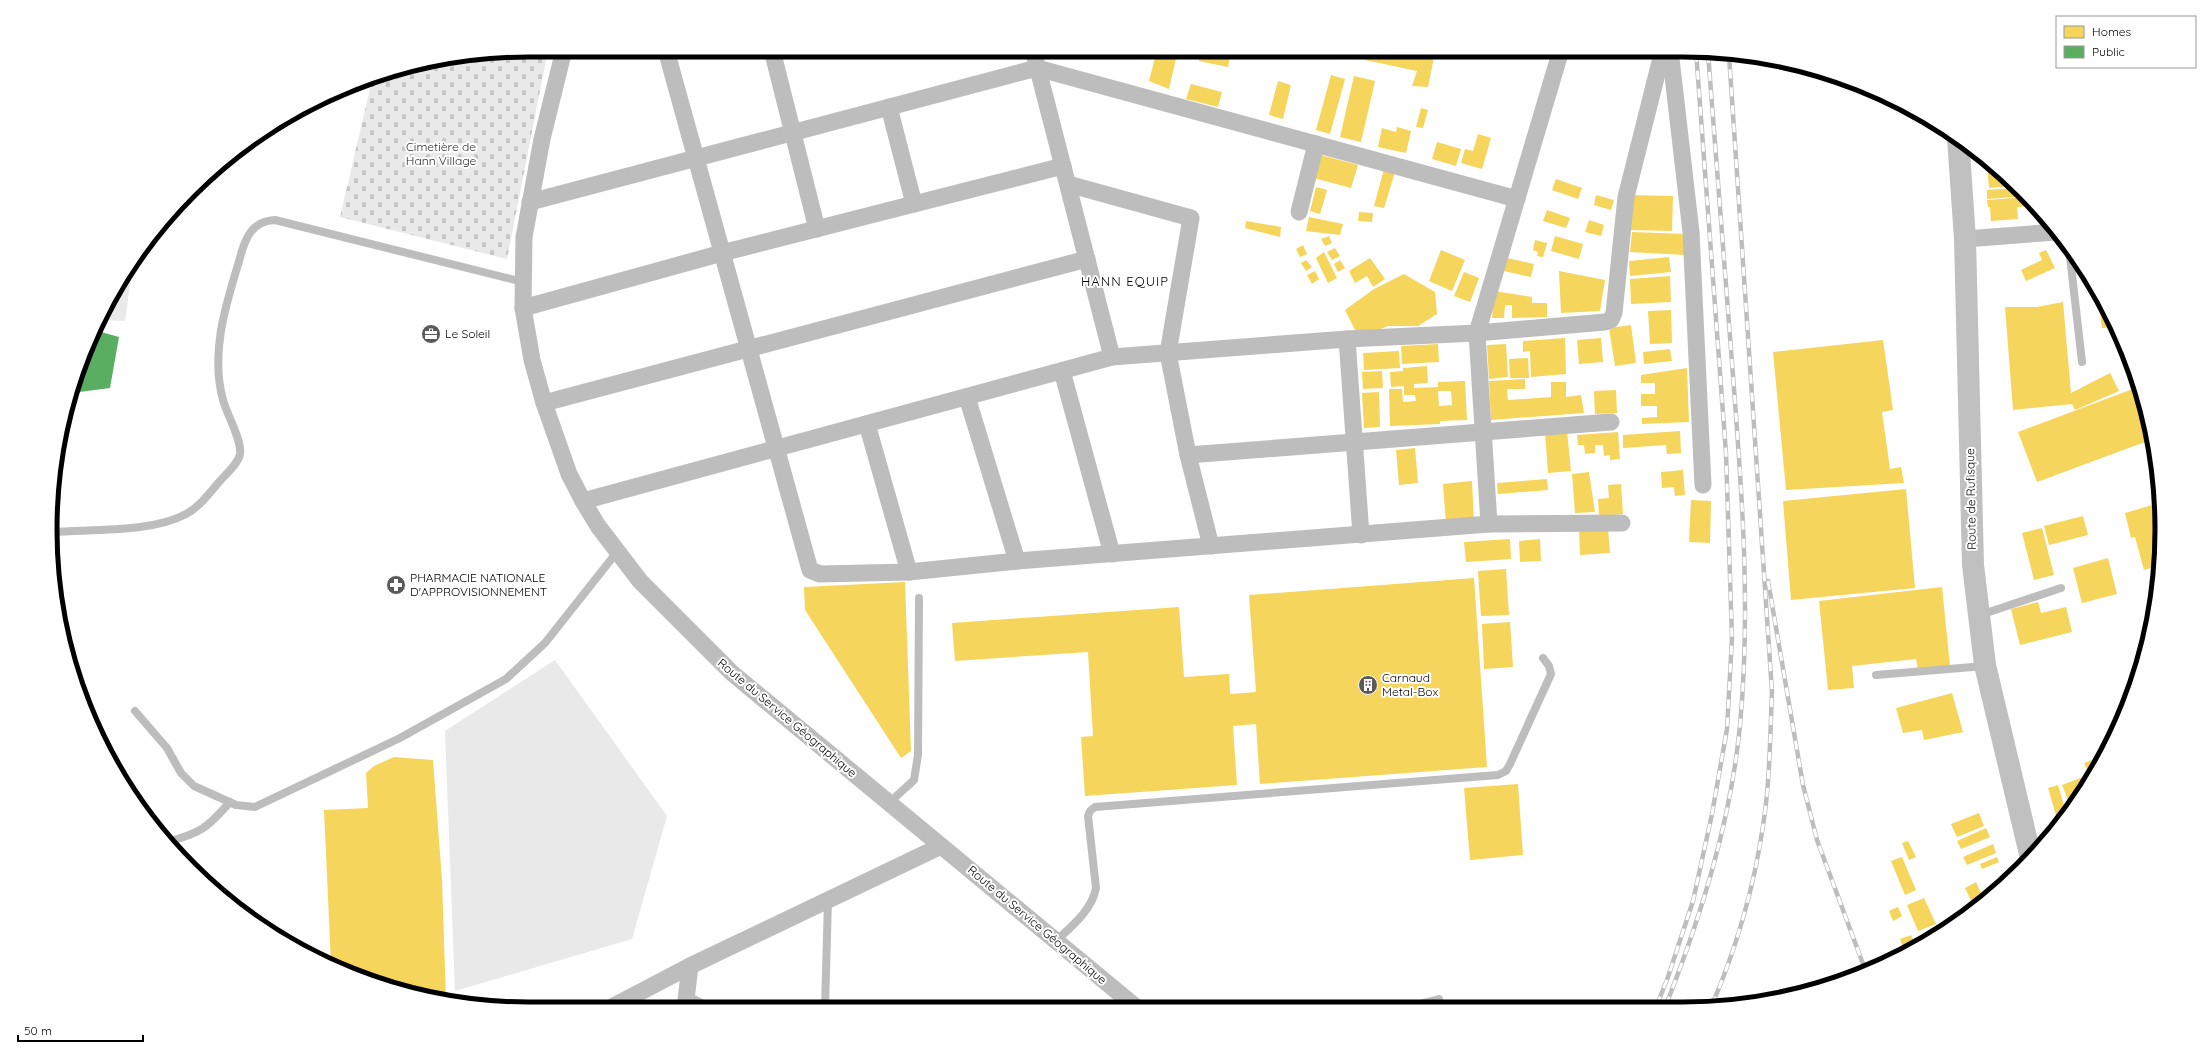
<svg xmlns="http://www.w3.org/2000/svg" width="2212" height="1059" font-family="Quicksand,sans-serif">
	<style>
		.cemetery { fill: url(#cemetery-stones) }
		.park { fill: #e9e9e9 }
		.homes { fill: #f6d55c; fill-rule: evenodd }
		.public { fill: #5aae61 }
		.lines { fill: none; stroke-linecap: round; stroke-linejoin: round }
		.lane { stroke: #bdbdbd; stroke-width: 8 }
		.street { stroke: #bdbdbd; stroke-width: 17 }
		.secondary { stroke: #c0c0c0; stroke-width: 22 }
		.rail-casing { stroke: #bdbdbd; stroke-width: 4.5 }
		.rail { stroke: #fff; stroke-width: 3; stroke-dasharray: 9; stroke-linecap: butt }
		.labels { text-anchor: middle; stroke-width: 4; stroke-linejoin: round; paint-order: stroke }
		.park-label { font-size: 12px; fill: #2e2e2e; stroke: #fff }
		.poi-label { font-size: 12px; fill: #000; stroke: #fff; text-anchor: start }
		.street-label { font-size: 12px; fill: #000; stroke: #fff }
		.neighbourhood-label { font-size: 13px; letter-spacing: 1px; fill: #000; stroke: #fff }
		.rim { fill: none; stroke: #000; stroke-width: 5 }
	</style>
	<defs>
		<pattern id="cemetery-stones" width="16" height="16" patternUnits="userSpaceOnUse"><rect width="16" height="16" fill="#e9e9e9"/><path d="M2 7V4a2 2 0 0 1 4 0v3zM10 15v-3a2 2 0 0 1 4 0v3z" fill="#c6c6c6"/></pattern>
	</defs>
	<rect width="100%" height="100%" fill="#fff"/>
	<!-- cemetery -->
	<polygon class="cemetery" points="529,50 548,50 507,259 340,217 373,76 436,59"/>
	<!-- park -->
	<g class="park">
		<polygon points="133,263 125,321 99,320 114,290"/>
		<polygon points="555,660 667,816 632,939 455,991 445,731"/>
	</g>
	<!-- homes -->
	<g class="homes">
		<polygon points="1157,50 1178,50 1169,89 1149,81"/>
		<polygon points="1201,50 1231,51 1228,67 1199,61"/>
		<polygon points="1367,50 1427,50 1435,52 1428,87 1412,86 1417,71 1365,60"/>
		<polygon points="1331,75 1345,79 1330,134 1316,130"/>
		<polygon points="1354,76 1375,81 1361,142 1340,137"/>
		<polygon points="1278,81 1291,85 1283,119 1269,115"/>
		<polygon points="1191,84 1222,92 1218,107 1186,99"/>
		<polygon points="1421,108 1428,110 1423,128 1416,127"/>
		<polygon points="1397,127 1411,131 1406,153 1378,147 1382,128 1396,132"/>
		<polygon points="1478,134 1491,138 1482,169 1461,163 1465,149 1473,151"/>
		<polygon points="1437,142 1461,149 1456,166 1432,159"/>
		<polygon points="1321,155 1358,165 1351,188 1314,178"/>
		<polygon points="1983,159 1985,160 1990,164 1985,165"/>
		<polygon points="1987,166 1992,166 2022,191 2025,195 2017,196 2016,186 1989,188"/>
		<polygon points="1384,169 1395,172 1384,208 1374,206"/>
		<polygon points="1556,179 1582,188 1578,199 1552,190"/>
		<polygon points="1316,187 1327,190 1320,214 1310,211"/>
		<polygon points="2015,188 2015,197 1987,199 1987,190"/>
		<polygon points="1596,195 1614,200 1611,210 1594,205"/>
		<polygon points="1631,195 1673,196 1672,231 1630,230"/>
		<polygon points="2027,197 2028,206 2017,207 2018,219 1991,221 1990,207 1988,207 1987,200"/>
		<polygon points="1547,210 1570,218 1566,228 1543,221"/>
		<polygon points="1359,212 1373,213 1372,222 1358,221"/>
		<polygon points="1309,217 1343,224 1340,235 1306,231"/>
		<polygon points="1589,220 1604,225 1601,236 1585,232"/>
		<polygon points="1246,221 1281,227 1280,237 1245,228"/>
		<polygon points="1632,232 1686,234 1685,255 1630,252"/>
		<polygon points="1329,236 1332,243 1325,246 1321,239"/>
		<polygon points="1555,236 1583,244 1579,259 1551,251"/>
		<polygon points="1535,240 1547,243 1543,257 1537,256 1538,252 1533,250"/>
		<polygon points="1303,245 1307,254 1300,257 1296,249"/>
		<polygon points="1335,248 1340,256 1332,260 1327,252"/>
		<polygon points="1441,250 1465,260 1452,291 1429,281"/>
		<polygon points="2046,250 2055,268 2026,281 2021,270 2042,260 2039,253"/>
		<polygon points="1324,252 1337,278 1328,283 1316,258"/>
		<polygon points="1669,257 1671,272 1630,276 1629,261"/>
		<polygon points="1370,258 1385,279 1373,287 1367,276 1355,283 1349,271"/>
		<polygon points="1507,258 1534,264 1531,277 1504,271"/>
		<polygon points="1306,260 1312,267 1306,271 1301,263"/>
		<polygon points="1340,260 1345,268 1338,272 1334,264"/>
		<polygon points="1315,271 1319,279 1312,284 1307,275"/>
		<polygon points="1559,271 1605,280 1600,311 1561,313"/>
		<polygon points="1464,272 1479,278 1470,302 1454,296"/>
		<polygon points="1404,274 1435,292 1437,314 1418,326 1388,326 1367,335 1355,330 1345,310 1374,289"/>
		<polygon points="1670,276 1671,302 1631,304 1630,279"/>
		<polygon points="1494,291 1532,297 1532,303 1547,303 1547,317 1512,318 1512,305 1505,305 1504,318 1492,318"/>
		<polygon points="2063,302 2071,393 2110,373 2119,391 2075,410 2072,404 2013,410 2005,307 2037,307"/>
		<polygon points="2104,306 2115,327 2102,328 2099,307"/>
		<polygon points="1671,310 1672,343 1650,344 1648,311"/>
		<polygon points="1631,325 1636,363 1615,366 1609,328"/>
		<polygon points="1565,338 1566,374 1531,377 1530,351 1523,352 1523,341"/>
		<polygon points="1601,338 1603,362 1579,364 1577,340"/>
		<polygon points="1883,340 1893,410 1882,412 1890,469 1901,467 1904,483 1786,490 1773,352"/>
		<polygon points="1438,344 1439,362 1402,364 1401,346"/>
		<polygon points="1506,344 1508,377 1489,379 1487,345"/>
		<polygon points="1670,349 1672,361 1644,364 1643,352"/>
		<polygon points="1399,351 1400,368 1364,370 1363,353"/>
		<polygon points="1528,358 1529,378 1510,378 1509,359"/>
		<path d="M1427 366 1428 383 1414 384V388L1438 387V382L1465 381 1467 420 1440 421V424L1390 426 1389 389H1402L1403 402 1416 401 1415 395H1404V386L1391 387 1390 372 1403 371V368ZM1438 391H1451L1452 405 1439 406Z"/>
		<polygon points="1687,368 1689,422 1642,424 1642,418 1657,417 1657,406 1641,406 1641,394 1655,394 1655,383 1641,383 1641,375"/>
		<polygon points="1382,371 1383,388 1363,389 1362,372"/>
		<polygon points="1525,379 1525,389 1507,389 1508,400 1551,397 1551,382 1566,382 1566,397 1581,395 1584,413 1491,420 1489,381"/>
		<polygon points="2138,387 2153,439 2037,482 2018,432"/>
		<polygon points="1616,390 1617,413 1595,414 1594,391"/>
		<polygon points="1379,392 1380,427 1364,428 1362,393"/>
		<polygon points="1567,431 1571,471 1548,473 1545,433"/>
		<polygon points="1680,431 1681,453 1667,454 1666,445 1623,448 1623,435"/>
		<polygon points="1618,432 1620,459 1610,460 1610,455 1604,456 1603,445 1595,445 1595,453 1585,454 1584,445 1578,445 1577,435"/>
		<polygon points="1415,448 1418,483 1399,485 1396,450"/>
		<polygon points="1683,470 1685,495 1675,496 1674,487 1662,488 1661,472"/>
		<polygon points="1589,472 1595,512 1575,513 1572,474"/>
		<polygon points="1547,479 1548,490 1498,494 1497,483"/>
		<polygon points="1472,481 1474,522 1446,524 1443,484"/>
		<polygon points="1621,484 1623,514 1599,516 1598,499 1609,498 1608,485"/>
		<polygon points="1906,489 1915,588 1791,600 1783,501"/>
		<polygon points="1691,500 1711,501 1710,543 1689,542"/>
		<polygon points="2159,503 2162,530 2158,566 2144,570 2135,537 2131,538 2125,513"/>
		<polygon points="2083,516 2088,535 2049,545 2044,526"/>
		<polygon points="2042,528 2054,575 2034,580 2022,533"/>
		<polygon points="1608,529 1610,553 1580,555 1579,530"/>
		<polygon points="1510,539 1511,559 1466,562 1464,542"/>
		<polygon points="1540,539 1541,561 1520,562 1519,541"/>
		<polygon points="2108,558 2117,594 2082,603 2073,568"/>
		<polygon points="1506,569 1509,615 1481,616 1478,571"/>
		<polygon points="1474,578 1487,767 1260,784 1256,724 1233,726 1237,785 1085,796 1081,737 1093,736 1088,652 955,661 952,623 1179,607 1184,677 1229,674 1230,694 1256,692 1249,595"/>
		<polygon points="905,582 911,751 901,758 805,610 804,587"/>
		<polygon points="1942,587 1950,666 1918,670 1916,659 1852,666 1854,688 1828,690 1819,601"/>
		<polygon points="2038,602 2041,613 2066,607 2072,632 2020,645 2011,609"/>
		<polygon points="1510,622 1513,667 1484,669 1482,624"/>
		<polygon points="1952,693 1963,732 1924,740 1922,730 1903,733 1896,708"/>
		<polygon points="394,757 433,760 442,880 446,1001 436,1000 346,972 331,964 324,810 368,808 366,773 374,766"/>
		<polygon points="2100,757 2095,766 2087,769 2084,763"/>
		<polygon points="2091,774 2073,804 2070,805 2062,785"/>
		<polygon points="1518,784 1523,855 1470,860 1464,788"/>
		<polygon points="2058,785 2066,812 2069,811 2063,821 2058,822 2048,788"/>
		<polygon points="1979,813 1984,826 1957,837 1951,824"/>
		<polygon points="1986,828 1990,837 1961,849 1957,841"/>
		<polygon points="1908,841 1916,857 1909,860 1902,843"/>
		<polygon points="1993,844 1996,853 1967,865 1963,857"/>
		<polygon points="1902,857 1916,890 1905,895 1891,861"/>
		<polygon points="1997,857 1999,862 1982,869 1980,864"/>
		<polygon points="1976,882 1984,900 1974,907 1965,888"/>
		<polygon points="1924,898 1936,924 1918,931 1907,905"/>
		<polygon points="1898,907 1902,916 1893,921 1889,911"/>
		<polygon points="1961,916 1962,917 1937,931 1936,927"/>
		<polygon points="1911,935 1915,944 1904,950 1900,939"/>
	</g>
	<!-- public -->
	<polygon class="public" points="94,330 119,337 110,388 72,393 86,346"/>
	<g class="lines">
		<!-- lane -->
		<g class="lane">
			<polyline points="2069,248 2082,362"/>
			<path d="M52 532C92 529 151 533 186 514 200 507 210 492 220 481 226 474 238 464 240 454 242 440 227 415 223 400 210 352 226 304 240 258 245 238 252 221 275 220L523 282"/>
			<polyline points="1980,615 2061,588"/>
			<polyline points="1876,675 1985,666"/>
			<polyline points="135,711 167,748 181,773 194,786 236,805 255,807 400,738 506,679 545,643 617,552"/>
			<polyline points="889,803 914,780 918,755 919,598"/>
			<path d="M167 842C201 833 207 828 230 802"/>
			<path d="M1056 941C1072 926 1092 910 1096 888L1088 816 1090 811 1095 807 1498 775 1506 771 1510 764 1551 674 1549 666 1543 658"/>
			<polyline points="686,995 711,1008"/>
			<polyline points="1412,1006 1439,999"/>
			<polyline points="825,1008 828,900"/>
		</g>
		<!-- street -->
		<g class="street">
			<polyline points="564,50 542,139 524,237 523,308 532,360 544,403 569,474 583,501 598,526 640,581 732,673 1136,1007"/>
			<polyline points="666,50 810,570 820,574 909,572 1017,561 1489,524 1622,523"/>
			<polyline points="772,50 817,229"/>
			<polyline points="1033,50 1112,357"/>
			<polyline points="1670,50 1691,232 1703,485"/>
			<polyline points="889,107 914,204"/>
			<polyline points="1068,184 1191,218 1168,353 1188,455 1611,422"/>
			<polyline points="530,202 1037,68 1517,199"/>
			<polyline points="1299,212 1316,144"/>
			<polyline points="1965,239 2056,232"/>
			<polyline points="523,308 722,253 1063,166"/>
			<polyline points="1347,339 1361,535"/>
			<polyline points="1062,371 1112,554"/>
			<polyline points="967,397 1017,561"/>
			<polyline points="544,403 1087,259"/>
			<polyline points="867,424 909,572"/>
			<polyline points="1188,455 1211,546"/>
			<polyline points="583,501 1112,357 1347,339 1477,333 1605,322 1611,320 1614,313 1626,197 1663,50"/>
			<polyline points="1489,524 1477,333 1561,50"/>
			<polyline points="685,1008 690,966"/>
			<polyline points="608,1009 690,966 941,846"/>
		</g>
		<!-- secondary -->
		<polyline class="secondary" points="1958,138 1965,239 1973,565 1985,665 2030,854"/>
		<!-- rail casing -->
		<g class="rail-casing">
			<g id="rail">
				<polyline points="1768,581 1803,785 1817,840 1866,972"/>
				<polyline points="1657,1005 1668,977 1693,901 1712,814 1727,729 1732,638 1726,453 1696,51"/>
				<path d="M1666 1005C1701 916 1731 821 1740 725 1751 609 1742 492 1733 376 1725 268 1716 160 1708 53"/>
				<path d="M1712 1005C1736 949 1754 887 1763 826 1770 782 1770 737 1772 692L1729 55"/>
			</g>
		</g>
		<!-- rail -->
		<use href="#rail" class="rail"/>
	</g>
	<!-- icons -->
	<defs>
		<g id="office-disc" transform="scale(1)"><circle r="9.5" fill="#595959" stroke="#fff"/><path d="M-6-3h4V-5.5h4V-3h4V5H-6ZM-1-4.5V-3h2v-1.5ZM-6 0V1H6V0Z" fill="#fff"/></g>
		<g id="pharmacy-disc" transform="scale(1)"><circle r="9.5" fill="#595959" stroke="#fff"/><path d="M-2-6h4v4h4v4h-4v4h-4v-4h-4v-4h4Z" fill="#fff"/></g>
		<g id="building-disc" transform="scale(1)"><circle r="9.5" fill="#595959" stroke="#fff"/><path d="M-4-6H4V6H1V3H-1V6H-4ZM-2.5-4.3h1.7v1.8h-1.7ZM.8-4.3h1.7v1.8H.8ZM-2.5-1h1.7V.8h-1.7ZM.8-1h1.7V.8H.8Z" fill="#fff"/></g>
	</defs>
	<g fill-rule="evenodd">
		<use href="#office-disc" x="431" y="334"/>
		<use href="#pharmacy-disc" x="396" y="585"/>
		<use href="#building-disc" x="1368" y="685"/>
	</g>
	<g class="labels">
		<!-- park labels -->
		<g class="park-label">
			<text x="441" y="151">Cimetière de<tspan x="441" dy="14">Hann Village</tspan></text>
		</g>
		<!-- poi labels -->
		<g class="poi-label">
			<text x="445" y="338">Le Soleil</text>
			<text x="410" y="582">PHARMACIE NATIONALE<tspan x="410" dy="14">D'APPROVISIONNEMENT</tspan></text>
			<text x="1382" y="682">Carnaud<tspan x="1382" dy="14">Metal-Box</tspan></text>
		</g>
		<!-- street labels -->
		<g class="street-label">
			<text transform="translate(1971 499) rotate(-91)" y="4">Route de Rufisque</text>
			<text transform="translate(787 718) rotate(40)" y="4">Route du Service Géographique</text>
			<text transform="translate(1037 925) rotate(40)" y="4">Route du Service Géographique</text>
		</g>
		<!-- neighbourhood labels -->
		<g class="neighbourhood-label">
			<text x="1125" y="286">HANN EQUIP</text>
		</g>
	</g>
	<!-- crop -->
	<path d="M0 0H2212V1059H0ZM529 57H1683A472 472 0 0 1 2155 529V530A472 472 0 0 1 1683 1002H529A472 472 0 0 1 57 530V529A472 472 0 0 1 529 57Z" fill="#fff" fill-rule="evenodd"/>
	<path class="rim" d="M529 57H1683A472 472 0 0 1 2155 529V530A472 472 0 0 1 1683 1002H529A472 472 0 0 1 57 530V529A472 472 0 0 1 529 57Z"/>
	<!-- legend -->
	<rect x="2056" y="16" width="140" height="52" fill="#ffffff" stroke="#999999"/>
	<rect x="2064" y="26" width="20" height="12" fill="#f6d55c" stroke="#999999"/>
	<text x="2092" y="36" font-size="12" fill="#000000">Homes</text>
	<rect x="2064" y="46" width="20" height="12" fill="#5aae61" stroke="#999999"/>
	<text x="2092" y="56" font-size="12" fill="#000000">Public</text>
	<!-- scale -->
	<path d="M18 1035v6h125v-6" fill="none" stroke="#000000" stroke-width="2"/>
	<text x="24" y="1035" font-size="12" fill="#000000" stroke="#ffffff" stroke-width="3" paint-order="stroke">50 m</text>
</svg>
